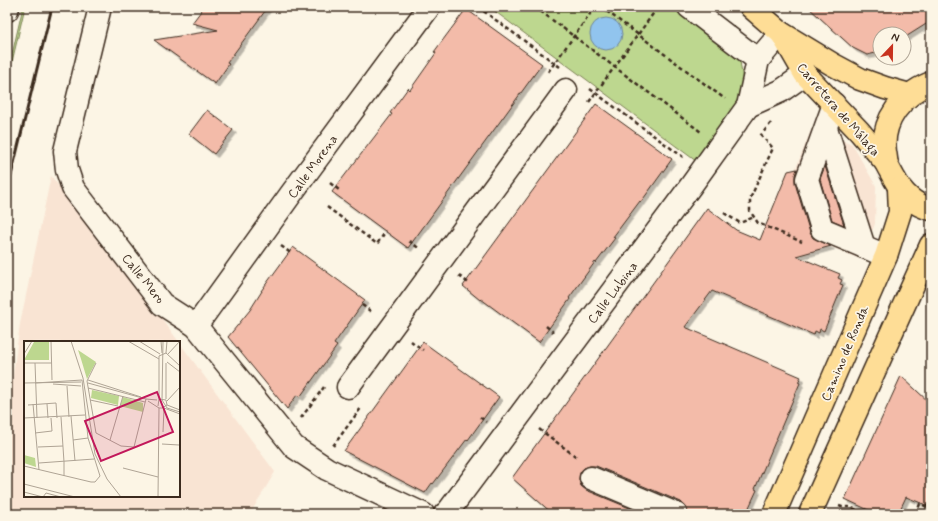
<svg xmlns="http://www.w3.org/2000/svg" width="938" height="521" font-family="Mynerve,sans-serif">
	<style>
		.built { fill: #f9e4d3 }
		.green { fill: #bdd78f; stroke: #7c8056 }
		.water { fill: #91c4ee; stroke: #6f869b }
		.building { fill: #f3bba9; stroke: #3b2a1e; filter: url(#shadow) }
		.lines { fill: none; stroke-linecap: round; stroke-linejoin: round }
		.minor-casing { stroke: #3b2a1e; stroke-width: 25 }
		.major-casing { stroke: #3b2a1e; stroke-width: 25 }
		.path { stroke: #3b2a1e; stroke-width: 2.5; stroke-dasharray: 4 3; stroke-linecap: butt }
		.minor { stroke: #fcf5e5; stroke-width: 22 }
		.major { stroke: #fedd96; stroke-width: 22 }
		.rail { stroke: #3b2a1e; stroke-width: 3 }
		.labels { text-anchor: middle; stroke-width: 3.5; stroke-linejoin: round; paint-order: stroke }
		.street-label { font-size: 13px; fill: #3b2a1e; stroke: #fcf5e5 }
		.inset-road { fill: none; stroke: #afa495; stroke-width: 1 }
		.view { fill: #c2185b; fill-opacity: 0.15; stroke: #c2185b; stroke-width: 2 }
		.inset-edge { fill: none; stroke: #3b2a1e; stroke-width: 2 }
	</style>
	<defs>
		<filter id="shadow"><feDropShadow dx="3.5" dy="3.5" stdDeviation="0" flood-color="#0004"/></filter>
	</defs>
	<rect width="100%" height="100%" fill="#fcf5e5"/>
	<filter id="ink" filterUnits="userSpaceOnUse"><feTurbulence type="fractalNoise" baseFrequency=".025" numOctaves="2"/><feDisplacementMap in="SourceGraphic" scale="8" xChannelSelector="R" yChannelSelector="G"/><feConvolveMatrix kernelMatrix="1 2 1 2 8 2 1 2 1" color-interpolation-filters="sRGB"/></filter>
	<g filter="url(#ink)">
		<!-- built -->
		<g class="built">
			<polygon points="812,128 852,144 876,186 875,224 860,259 803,235 789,185"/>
			<polygon points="51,176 124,267 179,342 25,342 25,496 179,496 179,342 275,472 250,514 7,514 7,418 20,324"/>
		</g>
		<!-- green -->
		<g class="green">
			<polygon points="23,7 25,7 7,83 7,76"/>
			<polygon points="489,7 681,7 728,44 740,61 743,81 740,101 696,161"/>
		</g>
		<!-- water -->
		<circle class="water" cx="606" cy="34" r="16"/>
		<!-- building -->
		<g class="building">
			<polygon points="204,7 268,7 227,63 229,64 215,84 154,40 218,30 192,23"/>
			<polygon points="808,7 925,7 931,17 931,21 904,38 904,34 880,34 880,52 867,55 853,48"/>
			<polygon points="466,9 542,64 408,248 332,192 392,114 390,113 408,88 410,90 436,53 434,52"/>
			<polygon points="596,104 672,159 641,202 640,201 613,237 615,238 596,263 595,262 569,298 570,299 539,342 481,299 480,300 463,286"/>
			<polygon points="207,110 233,130 214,154 189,134"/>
			<polygon points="825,166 844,225 832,220 820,179"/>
			<polygon points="797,169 795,175 795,183 810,233 813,238 817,240 831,246 796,256 840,274 838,278 842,280 840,284 843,285 824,331 820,329 819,333 815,331 814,335 712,291 685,327 801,377 798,382 800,383 755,489 757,490 746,514 688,514 686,507 681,502 596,466 590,466 584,468 580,473 579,480 581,486 586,490 644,514 553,514 512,478 707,208 736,230 760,240 788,171"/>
			<polygon points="293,247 365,300 334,344 337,346 300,397 297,395 287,409 228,337 250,310 262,291 261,291"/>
			<polygon points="423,342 499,397 468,440 467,439 433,484 432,483 425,493 344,451"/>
			<polygon points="901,376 931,404 931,507 906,497 898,514 877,514 845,499"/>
		</g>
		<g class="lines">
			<!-- minor casing -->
			<g class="minor-casing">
				<g id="minor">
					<polyline points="100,7 65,151 67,170 73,188 162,304 196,326 294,447 327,469 423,514"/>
					<polyline points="689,7 758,60"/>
					<polyline points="7,10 8,7"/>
					<polyline points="834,104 807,179 822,229 886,256"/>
					<polyline points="748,106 781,91 805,74"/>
					<polyline points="826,128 864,247"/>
					<polyline points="196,326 291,194 429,7"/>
					<polyline points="348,387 566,90"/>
					<polyline points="591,478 676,514"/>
					<polyline points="445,514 447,513 690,187 748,106 758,60 781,33"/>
				</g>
			</g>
			<!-- major casing -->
			<g class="major-casing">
				<g id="major">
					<polyline points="751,7 781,33 832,64 860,79 885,88 910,95"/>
					<polyline points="782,34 805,74 859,131 887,164"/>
					<path d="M931 83C902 95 881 120 885 152 886 156 886 161 887 165 889 169 892 174 894 178 902 193 914 205 931 209"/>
					<polyline points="774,514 886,256 900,212 899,189"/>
					<polyline points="810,514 931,245"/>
				</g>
			</g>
			<!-- path -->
			<g class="path">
				<polyline points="478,7 560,67"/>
				<polyline points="535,7 701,132"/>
				<polyline points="601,7 725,99"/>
				<polyline points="548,72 595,7"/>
				<polyline points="590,89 683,157"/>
				<polyline points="589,102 658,7"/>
				<polyline points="771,123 761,135 773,148 750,199 750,211 758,223 802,242"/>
				<polyline points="330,183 339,190"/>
				<polyline points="327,207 377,244 386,231"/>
				<polyline points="724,213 740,223 754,217"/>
				<polyline points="409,241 420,249"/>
				<polyline points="281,246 292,254"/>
				<polyline points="459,276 470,284"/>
				<polyline points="362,305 373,313"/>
				<polyline points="546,326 553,332"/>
				<polyline points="411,341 423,350"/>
				<polyline points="480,417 486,422"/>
				<polyline points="301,418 324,387"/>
				<polyline points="539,429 578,458"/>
				<polyline points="333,446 361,408"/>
				<polyline points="839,506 842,507 850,507 866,514"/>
				<polyline points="916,514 920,504 931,508"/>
			</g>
			<!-- minor -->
			<use href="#minor" class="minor"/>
			<!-- major -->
			<use href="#major" class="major"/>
			<!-- rail -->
			<polyline class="rail" points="7,192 52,7"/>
		</g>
	</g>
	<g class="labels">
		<!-- street labels -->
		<g class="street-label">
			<text transform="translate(839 109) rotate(49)" y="5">Carretera de Málaga</text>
			<text transform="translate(312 166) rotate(-54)" y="5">Calle Morena</text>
			<text transform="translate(144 278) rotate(51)" y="5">Calle Mero</text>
			<text transform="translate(612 292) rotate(-53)" y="5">Calle Lubina</text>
			<text transform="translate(844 353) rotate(-67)" y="5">Camino de Ronda</text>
		</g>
	</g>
	<!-- overview -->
	<g transform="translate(24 341)">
		<rect width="156" height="156" fill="#fcf5e5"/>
		<path d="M10 1H25V19H0ZM54 9 72 21 63 38 57 18ZM68 49 95 55 94 64 67 57ZM99 56 119 62V71L96 65ZM0 114 11 117 12 126 0 122Z" fill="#bdd78f"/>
		<path class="inset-road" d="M27 0 28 39M47 0 59 37 71 113 83 138 97 156M104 0 135 18M115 0 136 13M137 0 138 12M139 0 138 59 143 67 156 71M142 12 156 25M142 12 143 0M0 13 8 0M144 13 156 0M143 21 156 31M0 22H28M11 22 13 77M72 22 63 40 72 92 97 105 110 106 122 58M64 39 117 56M0 42 57 41M64 42 122 58 133 59M29 43 57 45M43 45 45 76M64 47 121 61M135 58V15L142 12M142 58V22M66 59 94 65M124 60 135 67H138L143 64 142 59 135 58 134 65M143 60 156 46M9 63 15 129M23 63 24 77M4 64 32 62 33 77M143 64 156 69M140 67 156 73M47 75 51 120M37 76 40 121M0 77 61 74M139 91 140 67M11 92 28 90 27 77M49 99 64 97M86 99 99 55M138 103 155 104M14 106 39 105M40 121V135M15 122 70 118M0 125 67 141H71L76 135 64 97 58 39 11 42M99 127 134 136M0 143 51 156M0 151 19 156M19 156 22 152 37 156M134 156 135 67"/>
		<path class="view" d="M133 51 149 91 77 120 61 80Z"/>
		<rect width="156" height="156" class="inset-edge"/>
	</g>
	<!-- margin -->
	<rect width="938" height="521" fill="none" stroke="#fcf5e5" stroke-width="24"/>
	<rect x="12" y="12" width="914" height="497" fill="none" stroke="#3b2a1e" stroke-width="1.5" filter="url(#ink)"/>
	<!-- north arrow -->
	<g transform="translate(892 46) rotate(22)"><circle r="19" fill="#fcf5e5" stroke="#afa495"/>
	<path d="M0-3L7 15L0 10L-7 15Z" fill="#c8321e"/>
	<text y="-6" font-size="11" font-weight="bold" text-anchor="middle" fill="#3b2a1e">N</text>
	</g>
</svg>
